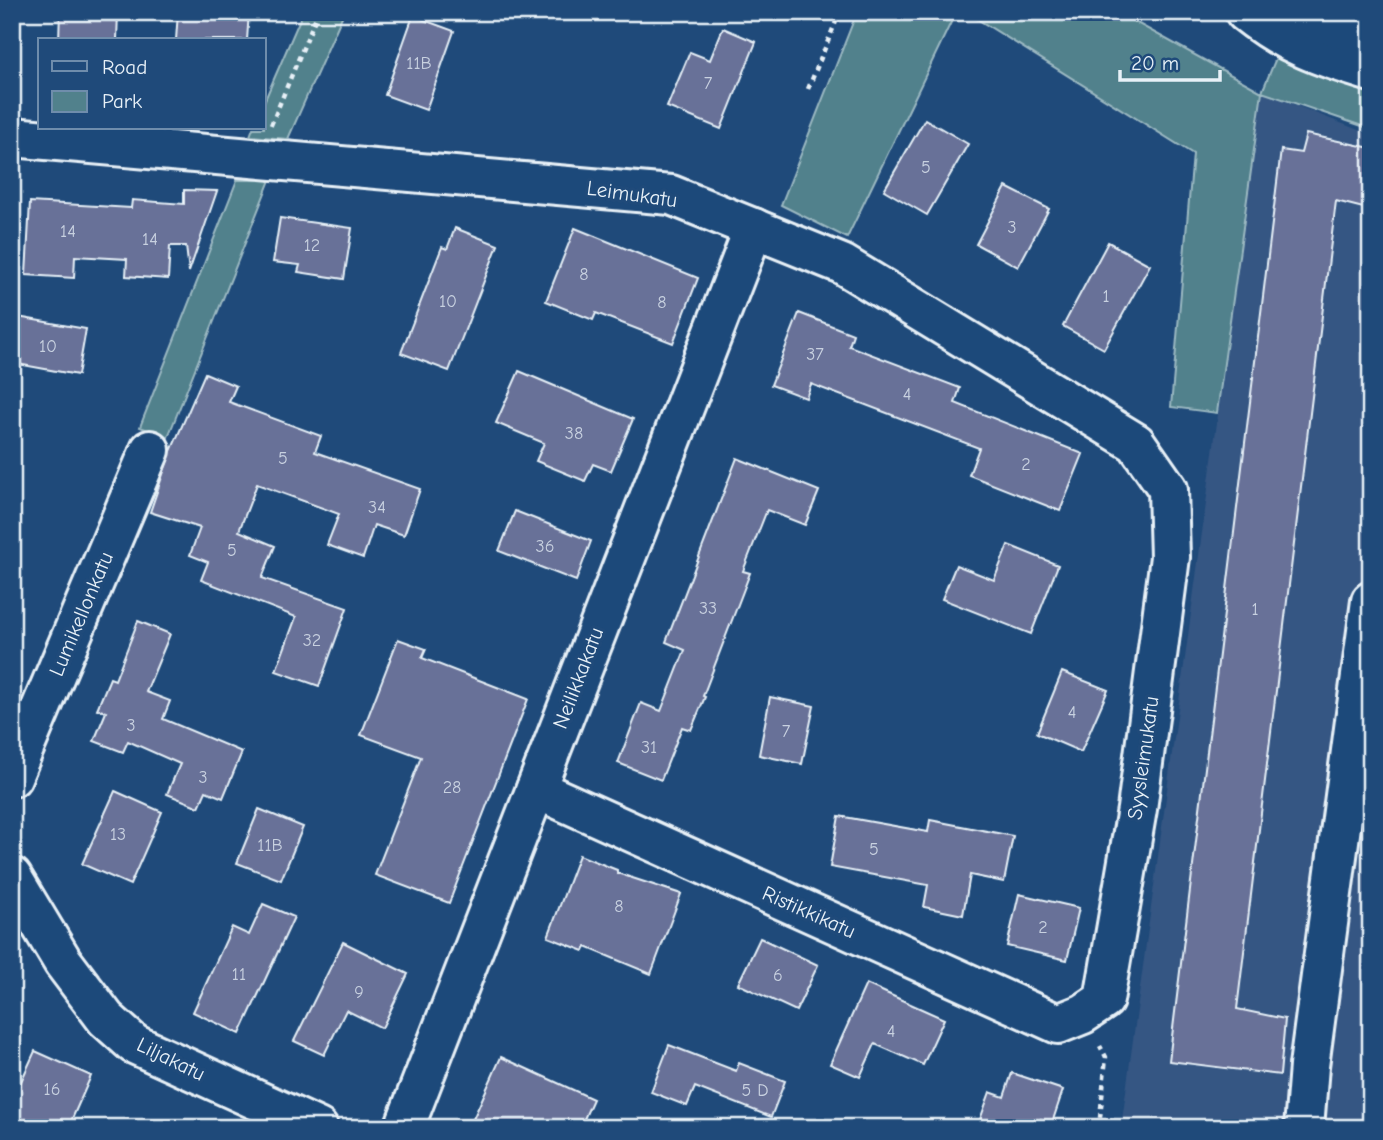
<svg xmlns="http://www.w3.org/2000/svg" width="1383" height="1140" font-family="'Comic Neue',sans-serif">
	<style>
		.built { fill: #355683 }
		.green { fill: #51818c; stroke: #9cb9c2; stroke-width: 2 }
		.building { fill: #687198; stroke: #e8f1f8; stroke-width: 2 }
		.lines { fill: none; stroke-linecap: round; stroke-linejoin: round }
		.minor-casing { stroke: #e8f1f8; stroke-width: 44 }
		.major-casing { stroke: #e8f1f8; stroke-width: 44 }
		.path { stroke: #e8f1f8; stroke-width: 4.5; stroke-dasharray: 5 5; stroke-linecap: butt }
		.minor { stroke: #1f4a7a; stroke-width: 38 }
		.major { stroke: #1f4a7a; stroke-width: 38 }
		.labels { text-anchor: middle; stroke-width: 7; stroke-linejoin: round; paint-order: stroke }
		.number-label { font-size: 18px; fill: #c8d1e0 }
		.street-label { font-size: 21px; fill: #e8f1f8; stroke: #1f4a7a }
	</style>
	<rect width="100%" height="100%" fill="#1f4a7a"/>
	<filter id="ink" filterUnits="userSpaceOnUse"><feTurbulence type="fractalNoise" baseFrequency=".0143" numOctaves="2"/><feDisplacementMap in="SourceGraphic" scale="14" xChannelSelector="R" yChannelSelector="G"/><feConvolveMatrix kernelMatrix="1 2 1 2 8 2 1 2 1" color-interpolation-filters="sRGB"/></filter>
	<g filter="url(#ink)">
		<!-- built -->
		<polygon class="built" points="1262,92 1371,135 1371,1128 1121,1128"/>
		<!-- green -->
		<g class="green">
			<polygon points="303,12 344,12 288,139 250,136 253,128 264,128 264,102"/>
			<polygon points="857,12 956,12 847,238 781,205"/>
			<polygon points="966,12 1117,12 1262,92 1276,58 1371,93 1371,129 1262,92 1217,413 1171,407 1193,154"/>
			<polygon points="237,180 270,180 168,437 140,427"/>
		</g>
		<!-- building -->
		<g class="building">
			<polygon points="60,12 118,12 117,40 59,40"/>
			<polygon points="178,12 249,12 247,40 176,40"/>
			<polygon points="413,16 454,31 426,110 385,95"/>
			<polygon points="723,28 756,42 721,129 667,107 690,52 710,60"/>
			<polygon points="925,119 968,144 927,215 884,190"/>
			<polygon points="1306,134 1371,148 1371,210 1336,201 1237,1009 1285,1019 1280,1075 1169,1061 1281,150 1301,153"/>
			<polygon points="1006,187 1049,209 1018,267 976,244"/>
			<polygon points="184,190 217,191 189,272 186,246 170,246 168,279 126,276 127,259 75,256 74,278 26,275 30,202 131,208 132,200 184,204"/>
			<polygon points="280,218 352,228 344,279 298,272 300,265 273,262"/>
			<polygon points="455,228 498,245 449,371 401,353 442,247 447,249"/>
			<polygon points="575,228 698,278 673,343 596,313 593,320 546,301"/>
			<polygon points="1108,242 1150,265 1104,349 1063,326"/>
			<polygon points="799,313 853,334 849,346 960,388 955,403 1083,454 1060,511 969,475 979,448 811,384 806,398 771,385"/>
			<polygon points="12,316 86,329 78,375 12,363"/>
			<polygon points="519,371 633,419 611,471 593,464 585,481 536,461 544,443 496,423"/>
			<polygon points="205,373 236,386 229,402 321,436 315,452 420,489 404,535 374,525 363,558 327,545 339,514 257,484 239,531 275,546 262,578 347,608 319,686 276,671 296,617 201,580 208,562 190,555 200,528 150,512 171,451"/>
			<polygon points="737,458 819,491 805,525 767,510 743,571 750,573 703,696 705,697 691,730 682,727 661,780 618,763 641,703 661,711 685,650 666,642"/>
			<polygon points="515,511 591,541 576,581 499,551"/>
			<polygon points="1008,545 1058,565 1031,634 942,599 956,565 994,580"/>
			<polygon points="138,621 170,634 146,692 170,701 163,719 242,752 223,798 206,791 199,807 167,794 180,764 128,741 123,752 94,741 106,712 97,709 110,678 115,680"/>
			<polygon points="398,639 426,649 422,658 528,699 449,903 375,875 421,757 361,735"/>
			<polygon points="1062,672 1108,690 1081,752 1037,733"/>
			<polygon points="770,697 814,706 802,764 759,755"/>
			<polygon points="115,791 162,812 130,885 82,864"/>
			<polygon points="259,809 303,827 281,880 237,863"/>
			<polygon points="839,816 928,832 930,820 1013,836 1004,882 970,875 963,915 924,907 928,885 830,867"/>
			<polygon points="579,855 617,870 617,873 681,894 651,974 586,947 584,951 548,937"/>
			<polygon points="1019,894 1079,908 1067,960 1007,946"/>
			<polygon points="263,904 294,917 240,1034 193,1012 232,927 249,935"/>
			<polygon points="760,938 818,965 796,1011 738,984"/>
			<polygon points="343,942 408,974 382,1028 346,1010 324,1055 294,1041"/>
			<polygon points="866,984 944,1019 923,1065 875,1044 860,1077 830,1064"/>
			<polygon points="669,1045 736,1071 739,1063 785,1081 771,1117 695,1087 687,1106 651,1092"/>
			<polygon points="35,1051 91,1076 68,1128 12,1128 12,1101"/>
			<polygon points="501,1057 593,1099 580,1128 469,1128"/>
			<polygon points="1012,1073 1063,1090 1052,1123 1041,1119 1038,1128 977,1128 990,1092 1004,1097"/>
		</g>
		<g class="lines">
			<!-- minor casing -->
			<g class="minor-casing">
				<g id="minor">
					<polyline points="12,137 671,195 842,264 1136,443 1168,489 1170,557 1137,809 1104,1000 1083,1014 1058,1024 536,789"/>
					<polyline points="12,777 150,450"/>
					<polyline points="12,877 63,962 106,1019 134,1044 318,1128"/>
					<polyline points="404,1128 754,228"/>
					<polyline points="1304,1128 1309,1066 1371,601"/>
				</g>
			</g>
			<!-- major casing -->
			<g class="major-casing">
				<g id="major">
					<path d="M1245 12C1286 45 1321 57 1371 72"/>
					<polyline points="1290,12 1371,38"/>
				</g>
			</g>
			<!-- path -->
			<g class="path">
				<polyline points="808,89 840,12"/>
				<polyline points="271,125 318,12"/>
				<polyline points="1099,1128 1106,1057 1100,1046"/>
			</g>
			<!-- minor -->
			<use href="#minor" class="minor"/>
			<!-- major -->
			<use href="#major" class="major"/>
		</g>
	</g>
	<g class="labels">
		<!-- number labels -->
		<g class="number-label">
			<text x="419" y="69">11B</text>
			<text x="708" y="89">7</text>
			<text x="926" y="173">5</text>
			<text x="1012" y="233">3</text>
			<text x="68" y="237">14</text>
			<text x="150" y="245">14</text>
			<text x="312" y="251">12</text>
			<text x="584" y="280">8</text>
			<text x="1106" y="302">1</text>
			<text x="448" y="307">10</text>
			<text x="662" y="308">8</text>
			<text x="48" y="352">10</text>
			<text x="815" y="360">37</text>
			<text x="907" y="400">4</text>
			<text x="574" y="439">38</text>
			<text x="283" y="464">5</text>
			<text x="1026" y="470">2</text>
			<text x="377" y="513">34</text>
			<text x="545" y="552">36</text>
			<text x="232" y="556">5</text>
			<text x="708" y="614">33</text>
			<text x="1255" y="615">1</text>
			<text x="312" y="646">32</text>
			<text x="1072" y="718">4</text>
			<text x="131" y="731">3</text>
			<text x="786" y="737">7</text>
			<text x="649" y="753">31</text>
			<text x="203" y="783">3</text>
			<text x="452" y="793">28</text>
			<text x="118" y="840">13</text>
			<text x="270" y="851">11B</text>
			<text x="874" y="855">5</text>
			<text x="619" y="912">8</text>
			<text x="1043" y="933">2</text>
			<text x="239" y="980">11</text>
			<text x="778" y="981">6</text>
			<text x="359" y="998">9</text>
			<text x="891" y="1037">4</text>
			<text x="52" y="1095">16</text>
			<text x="755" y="1096">5 D</text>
		</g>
		<!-- street labels -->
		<g class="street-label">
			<text transform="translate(632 194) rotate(8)" y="7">Leimukatu</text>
			<text transform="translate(81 614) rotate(-67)" y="7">Lumikellonkatu</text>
			<text transform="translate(578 678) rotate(-69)" y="7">Neilikkakatu</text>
			<text transform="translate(1143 758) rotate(-82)" y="7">Syysleimukatu</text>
			<text transform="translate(809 912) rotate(24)" y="7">Ristikkikatu</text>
			<text transform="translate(171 1059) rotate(26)" y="7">Liljakatu</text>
		</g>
	</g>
	<!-- margin -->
	<rect width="1383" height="1140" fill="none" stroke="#1f4a7a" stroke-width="42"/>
	<rect x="21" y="21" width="1341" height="1098" fill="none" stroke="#e8f1f8" stroke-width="2.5" filter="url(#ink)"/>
	<!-- legend -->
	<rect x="38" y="38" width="228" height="91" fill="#1f4a7a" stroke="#6f8dac" stroke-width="2"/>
	<rect x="52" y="61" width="35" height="10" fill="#1f4a7a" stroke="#6f8dac" stroke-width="2"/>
	<text x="102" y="74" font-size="21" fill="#e8f1f8">Road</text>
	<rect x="52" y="91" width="35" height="21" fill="#51818c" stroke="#6f8dac" stroke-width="2"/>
	<text x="102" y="108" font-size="21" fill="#e8f1f8">Park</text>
	<!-- scale -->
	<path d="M1120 70v10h100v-10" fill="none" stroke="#e8f1f8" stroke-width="3.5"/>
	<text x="1131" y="70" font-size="21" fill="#e8f1f8" stroke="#1f4a7a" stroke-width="5" paint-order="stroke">20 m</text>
</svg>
